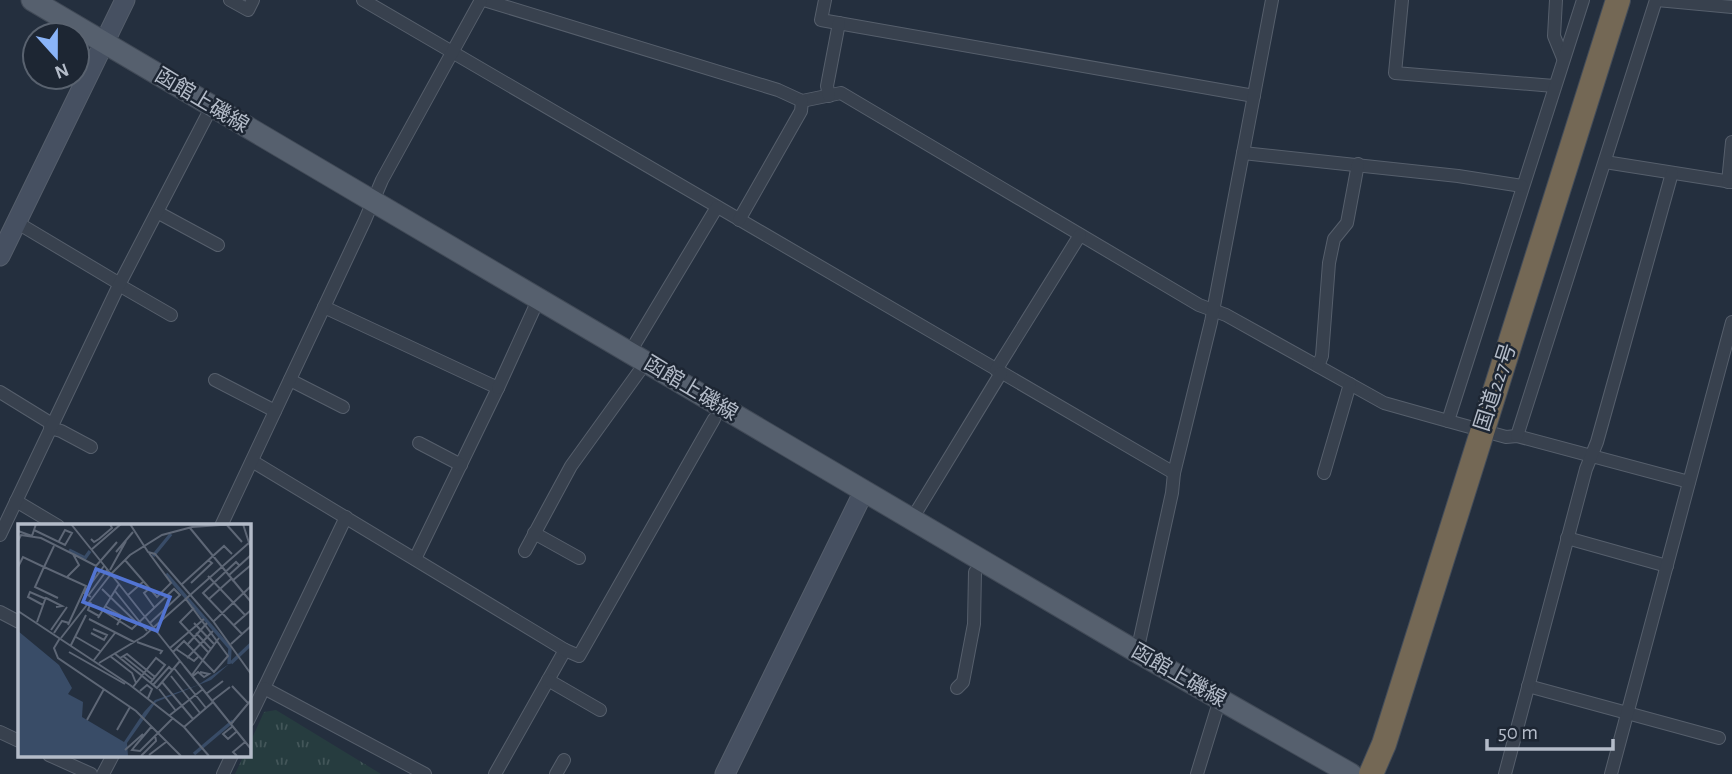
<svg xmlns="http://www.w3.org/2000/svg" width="1732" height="774" font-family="'Alegreya Sans','Noto Sans JP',sans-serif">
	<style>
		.park { fill: url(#park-tufts) }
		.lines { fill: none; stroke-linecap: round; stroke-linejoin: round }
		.street-casing { stroke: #565f6c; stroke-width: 14 }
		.secondary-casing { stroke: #565f6c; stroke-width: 21 }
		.primary-casing { stroke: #414a57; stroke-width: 23 }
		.highway-casing { stroke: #434c59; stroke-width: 26 }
		.street { stroke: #38414e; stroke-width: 12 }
		.secondary { stroke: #465061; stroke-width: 19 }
		.primary { stroke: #56606e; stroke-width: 21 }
		.highway { stroke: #746855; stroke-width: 24 }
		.labels { text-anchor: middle; stroke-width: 5; stroke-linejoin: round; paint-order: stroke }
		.street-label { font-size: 21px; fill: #b4bcc9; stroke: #1d2633 }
		.inset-river { fill: none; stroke: #394c67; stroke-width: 3.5 }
		.inset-road { fill: none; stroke: #5e6776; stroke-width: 2 }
		.view { fill: #5274d3; fill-opacity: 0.15; stroke: #5274d3; stroke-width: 3.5 }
		.inset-edge { fill: none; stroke: #b4bcc9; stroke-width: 3.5 }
	</style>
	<defs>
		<pattern id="park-tufts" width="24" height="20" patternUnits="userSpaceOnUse" patternTransform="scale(1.75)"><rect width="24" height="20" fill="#263c3f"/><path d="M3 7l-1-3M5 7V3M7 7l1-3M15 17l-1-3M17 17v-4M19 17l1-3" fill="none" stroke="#435659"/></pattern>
	</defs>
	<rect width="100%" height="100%" fill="#242f3e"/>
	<!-- park -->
	<polygon class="park" points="276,710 381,774 235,774 244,755 248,755 249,745 264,712"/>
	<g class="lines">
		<!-- street casing -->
		<g class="street-casing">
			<g id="street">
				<polyline points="230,0 248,10 253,0"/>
				<polyline points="363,0 1174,473"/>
				<polyline points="484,0 778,90 802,101 841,93 1199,305 1226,315 1384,403 1448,421"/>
				<polyline points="825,0 821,20 1254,96"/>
				<polyline points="1402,0 1395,73 1554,86"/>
				<polyline points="1556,0 1554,36 1563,58"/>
				<polyline points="1583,0 1448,421 1506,437 1517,436 1689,482"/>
				<polyline points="1657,0 1732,7"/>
				<polyline points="829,96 827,86 839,23"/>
				<polyline points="1243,153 1458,176 1522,186"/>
				<polyline points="1605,162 1732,182"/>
				<polyline points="1728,182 1732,142"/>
				<polyline points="157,212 218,245"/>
				<polyline points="739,220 801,111 802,101"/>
				<polyline points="16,222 120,284"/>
				<polyline points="119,285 171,315"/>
				<polyline points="324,307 498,388 415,559"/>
				<polyline points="630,352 717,207"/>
				<polyline points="1318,366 1322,356 1329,263 1334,239 1347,223 1358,164"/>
				<polyline points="996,370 1080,235"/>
				<polyline points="215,380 275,411"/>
				<polyline points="290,380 343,407"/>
				<polyline points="498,388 539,298"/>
				<polyline points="0,392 52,424"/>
				<polyline points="50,428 61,431 91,447"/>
				<polyline points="1517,436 1656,0"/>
				<polyline points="419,443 461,465"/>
				<polyline points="252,461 565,650 495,774"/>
				<polyline points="1324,473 1350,384"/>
				<polyline points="16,501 58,526"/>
				<polyline points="912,519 1001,373"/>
				<polyline points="221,526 365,220 382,180 481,0"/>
				<polyline points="534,533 579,558"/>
				<polyline points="0,535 119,285 212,106"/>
				<polyline points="1567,538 1667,566"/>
				<polyline points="525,551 571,466 646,362"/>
				<polyline points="0,612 19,622"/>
				<polyline points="565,650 579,656 714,419"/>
				<polyline points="1137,652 1172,493 1174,473 1211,322 1272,0"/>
				<polyline points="548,680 600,710"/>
				<polyline points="1528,686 1719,738"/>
				<polyline points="264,688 346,517"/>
				<polyline points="957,688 963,682 974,624 975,572"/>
				<polyline points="248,721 264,688 425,774"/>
				<polyline points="0,732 19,741"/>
				<polyline points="49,755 91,774"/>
				<polyline points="103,774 113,755"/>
				<polyline points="223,774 232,755"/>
				<polyline points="556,774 564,760"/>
				<polyline points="1197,774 1220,699"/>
				<polyline points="1505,774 1586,469 1597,442 1672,173"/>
				<polyline points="1611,774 1732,322"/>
			</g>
		</g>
		<!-- secondary casing -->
		<g class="secondary-casing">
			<g id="secondary">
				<polyline points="0,256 125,0"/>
				<polyline points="725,774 864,491"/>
			</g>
		</g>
		<!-- primary casing -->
		<g class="primary-casing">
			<polyline id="primary" points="32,0 1137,652 1351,774"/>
		</g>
		<!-- highway casing -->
		<g class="highway-casing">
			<polyline id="highway" points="1371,774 1384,744 1618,0"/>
		</g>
		<!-- street -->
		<use href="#street" class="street"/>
		<!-- secondary -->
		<use href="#secondary" class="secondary"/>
		<!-- primary -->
		<use href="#primary" class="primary"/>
		<!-- highway -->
		<use href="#highway" class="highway"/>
	</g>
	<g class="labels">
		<!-- street labels -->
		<g class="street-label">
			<text transform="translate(202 100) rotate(31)" y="7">函館上磯線</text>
			<text transform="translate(1495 387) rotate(-72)" y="7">国道227号</text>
			<text transform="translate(691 388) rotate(31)" y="7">函館上磯線</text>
			<text transform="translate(1179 675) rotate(30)" y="7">函館上磯線</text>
		</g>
	</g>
	<!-- overview -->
	<g transform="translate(18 524)">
		<rect width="233" height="233" fill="#242f3e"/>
		<path d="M0 107 41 141 54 164 50 170 65 178 64 193 106 218 126 188 137 176 180 161 211 140 193 156 138 178 109 219 110 232H0Z" fill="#394c67"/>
		<path class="inset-river" d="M51 26 67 34 72 27M135 32 153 10M148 50 212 124 211 140M213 139 233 120M176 230 215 197"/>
		<path class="inset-road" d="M53 0 93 50M112 0 130 28 137 30 195 97 233 150M208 0 224 18M225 0 233 25M172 4 233 78M16 6 47 21 54 9 47 6 41 17M0 7 14 12 18 0M73 15 76 18 81 15 94 4 92 0M0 17 3 11 23 14 55 30 61 41 49 53M36 22 26 43 68 62 50 101M73 26 103 0M98 28 115 8M55 30 78 42 99 18M107 36 139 73 153 59 131 29M221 41 218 38 185 69 224 110M0 43 5 33 26 43 17 63 40 74M92 46 108 17M93 50 112 31 144 11 174 3 217 0M93 50 166 142M190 52 227 91M210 52 233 31M214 57 233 41M173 59 194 39 190 36M163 61 206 22 214 30M132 64 126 69 136 83M84 65 119 99M97 67 129 107M110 71 126 57M70 72 89 46M73 73 66 69 86 42M28 74 44 82 38 83M191 75 213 55M73 78 70 86 81 92M25 81 10 73 12 68 28 75M87 82 104 92 99 101M176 84 162 98 190 128M84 86 114 105 156 65 162 71 132 99M0 87 112 161 166 203 191 232M80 94 101 60M71 95 116 118M196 97 233 62M19 98 28 73M176 99 196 120M216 101 233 86M33 106 49 83M36 109 44 97 51 99M73 109 86 116 89 111 75 105M178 109 193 125M58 113 82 127M42 114 36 124 40 134 118 187 163 232M43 114 93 50M119 118 144 127 142 130M213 120 233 102M53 121 68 91M169 121 189 99M152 124 186 95M158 125 176 137 180 133M51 128 107 160M155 128 166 117 196 148 210 132 167 74M96 129 139 164 162 137M92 132 114 149 118 159M105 132 135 156M102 134 109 130 137 153M169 134 195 107M76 136 97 109M81 139 126 112 233 17M166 142 233 225M156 144 188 184M174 151 201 114M153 152 182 189M175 152 180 148 186 153 191 150 182 148M144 158 175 195M135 161 151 143 154 146M214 162 230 179M115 163 138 134 147 141 132 159M141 165 158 187M122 167 129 161 134 165 130 174M188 170 205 157M194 177 212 163M152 191 185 165M69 196 86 165M213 200 233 176M215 202 205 210 210 215 218 208M166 203 195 178M99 206 112 183M117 222 114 226 122 227 155 194M117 222 134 202M107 226 125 210M131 231 148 218M123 232 138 217 137 211M219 232 215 228 227 218"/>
		<path class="view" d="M78 45 152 73 139 107 65 78Z"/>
		<rect width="233" height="233" class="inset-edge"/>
	</g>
	<!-- north arrow -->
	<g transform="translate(56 56) rotate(159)"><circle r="33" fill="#1d2633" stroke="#59626f" stroke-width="2"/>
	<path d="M0-5L12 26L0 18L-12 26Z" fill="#8ab4f8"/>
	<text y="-10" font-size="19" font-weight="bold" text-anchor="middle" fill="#b4bcc9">N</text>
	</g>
	<!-- scale -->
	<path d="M1487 739v10h126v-10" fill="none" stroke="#b4bcc9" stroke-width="3.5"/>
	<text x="1498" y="739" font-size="21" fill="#b4bcc9" stroke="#1d2633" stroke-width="5" paint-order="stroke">50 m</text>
</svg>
